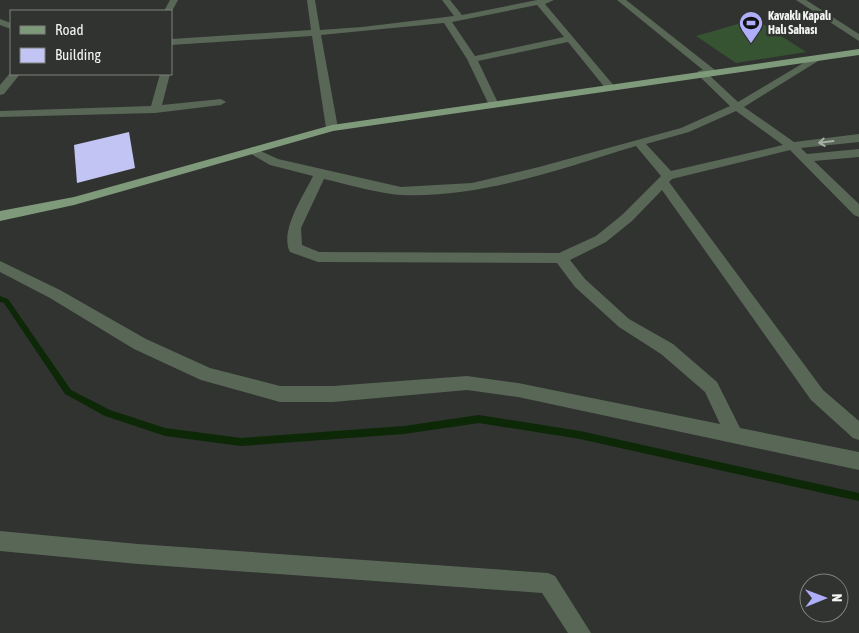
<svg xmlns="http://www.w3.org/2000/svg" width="859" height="633" font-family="'Asap Condensed',sans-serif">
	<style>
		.green { fill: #375432 }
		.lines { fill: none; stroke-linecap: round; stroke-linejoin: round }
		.stream { fill: #0c2807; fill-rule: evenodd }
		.building { fill: #c2c4f3 }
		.minor { fill: #596757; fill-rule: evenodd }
		.major { fill: #7f9a7a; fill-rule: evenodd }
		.oneway { stroke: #a6aea5 }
		.labels { text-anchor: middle; stroke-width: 5; stroke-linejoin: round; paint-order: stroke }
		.far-poi-label { font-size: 12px; font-weight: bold; fill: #f3f5f3; stroke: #30332f; text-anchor: start }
	</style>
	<rect width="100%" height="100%" fill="#30332f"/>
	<!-- green -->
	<polygon class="green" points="755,19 806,52 736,63 696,36"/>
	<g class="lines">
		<!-- stream -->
		<polygon class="stream" points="0,296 8,299 71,390 110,410 165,428 241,438 404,426 479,415 580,431 859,493 859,501 580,439 479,423 404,434 241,446 165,436 105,416 65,394 4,303 0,302"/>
	</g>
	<!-- building -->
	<polygon class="building" points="129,132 135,168 77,183 74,145"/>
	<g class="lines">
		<!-- minor -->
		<g class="minor">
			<polygon points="170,0 178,0 171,13 164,11"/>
			<path d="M307 0H315L320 30 362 27 454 16 442 0H450L462 15 537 0H554L545 4 615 87 610 90 606 89 568 42 478 61 499 105 494 108 489 105 467 59 444 23 321 35 338 128 332 131 326 128 312 36 171 45V39L311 30ZM537 5 564 37 475 56 452 22Z"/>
			<path d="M617 0H626L715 70V74L709 75 738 102 815 56H821L823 58 744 107 794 142 859 134V142L801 148 807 154 859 149V157L814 161 859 204V217L854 215 790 150 672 179 669 182 823 390 859 421V440L853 438 811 400 662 190 632 221 606 242 570 260 585 279 629 319 673 344 717 382 740 428 859 452V470L518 397 467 390 333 402H280L201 380 134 349 50 298 0 272V261L60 290 146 339 210 368 280 386H333L467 376 518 383 720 424 705 392 661 354 619 327 575 287 557 263 318 262 290 252C279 231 304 195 313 176L270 165 246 151 252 147 278 159 401 187 472 183 539 167 681 128 730 106 698 75V71L703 70ZM736 111 783 145 671 171 646 144 689 132ZM636 146 661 176 622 215 596 236 559 253 319 252 302 245 301 228 324 179C346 184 380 194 402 195 482 198 560 169 636 146Z"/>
			<polygon points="796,0 806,0 859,34 859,41"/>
			<polygon points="0,19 11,23 11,29 0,25"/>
			<polygon points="11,72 11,74 20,74 4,94 0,95 0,85"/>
			<polygon points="160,74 170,74 162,105 221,99 226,102 221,105 155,113 0,117 0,111 151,106"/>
			<polygon points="0,531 138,544 548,573 555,576 591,633 568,633 542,593 138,564 0,551"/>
		</g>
		<!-- major -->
		<polygon class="major" points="859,49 859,55 333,131 74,205 0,221 0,211 74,197 332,125"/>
	</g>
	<!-- one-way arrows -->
	<defs><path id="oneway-shaft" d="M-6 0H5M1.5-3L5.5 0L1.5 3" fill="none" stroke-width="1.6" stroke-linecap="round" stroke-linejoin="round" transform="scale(1.25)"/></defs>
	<use class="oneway" href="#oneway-shaft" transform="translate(826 142) rotate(173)"/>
	<!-- icons -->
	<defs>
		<g id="stadium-pin" transform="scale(1.25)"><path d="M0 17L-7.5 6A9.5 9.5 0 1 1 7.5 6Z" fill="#afaefa" stroke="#30332f"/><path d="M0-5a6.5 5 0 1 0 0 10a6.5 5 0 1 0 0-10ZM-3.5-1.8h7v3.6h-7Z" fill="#111"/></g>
	</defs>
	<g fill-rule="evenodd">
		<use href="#stadium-pin" x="751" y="23"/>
	</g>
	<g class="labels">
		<!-- far-poi labels -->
		<g class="far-poi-label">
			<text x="768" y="20">Kavaklı Kapalı<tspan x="768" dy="14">Halı Sahası</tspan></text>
		</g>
	</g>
	<!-- legend -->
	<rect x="10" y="10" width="162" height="65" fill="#30332f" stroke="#7e817d"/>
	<rect x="20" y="26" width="25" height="8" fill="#7f9a7a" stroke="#7e817d"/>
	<text x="55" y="35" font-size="15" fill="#f3f5f3">Road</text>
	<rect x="20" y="48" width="25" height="15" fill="#c2c4f3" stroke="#7e817d"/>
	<text x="55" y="60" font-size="15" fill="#f3f5f3">Building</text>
	<!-- north arrow -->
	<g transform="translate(824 598) rotate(89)"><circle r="24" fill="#30332f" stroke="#7e817d"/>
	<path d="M0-4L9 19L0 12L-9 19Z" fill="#afaefa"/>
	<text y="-8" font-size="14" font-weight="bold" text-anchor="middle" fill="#f3f5f3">N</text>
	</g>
</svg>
